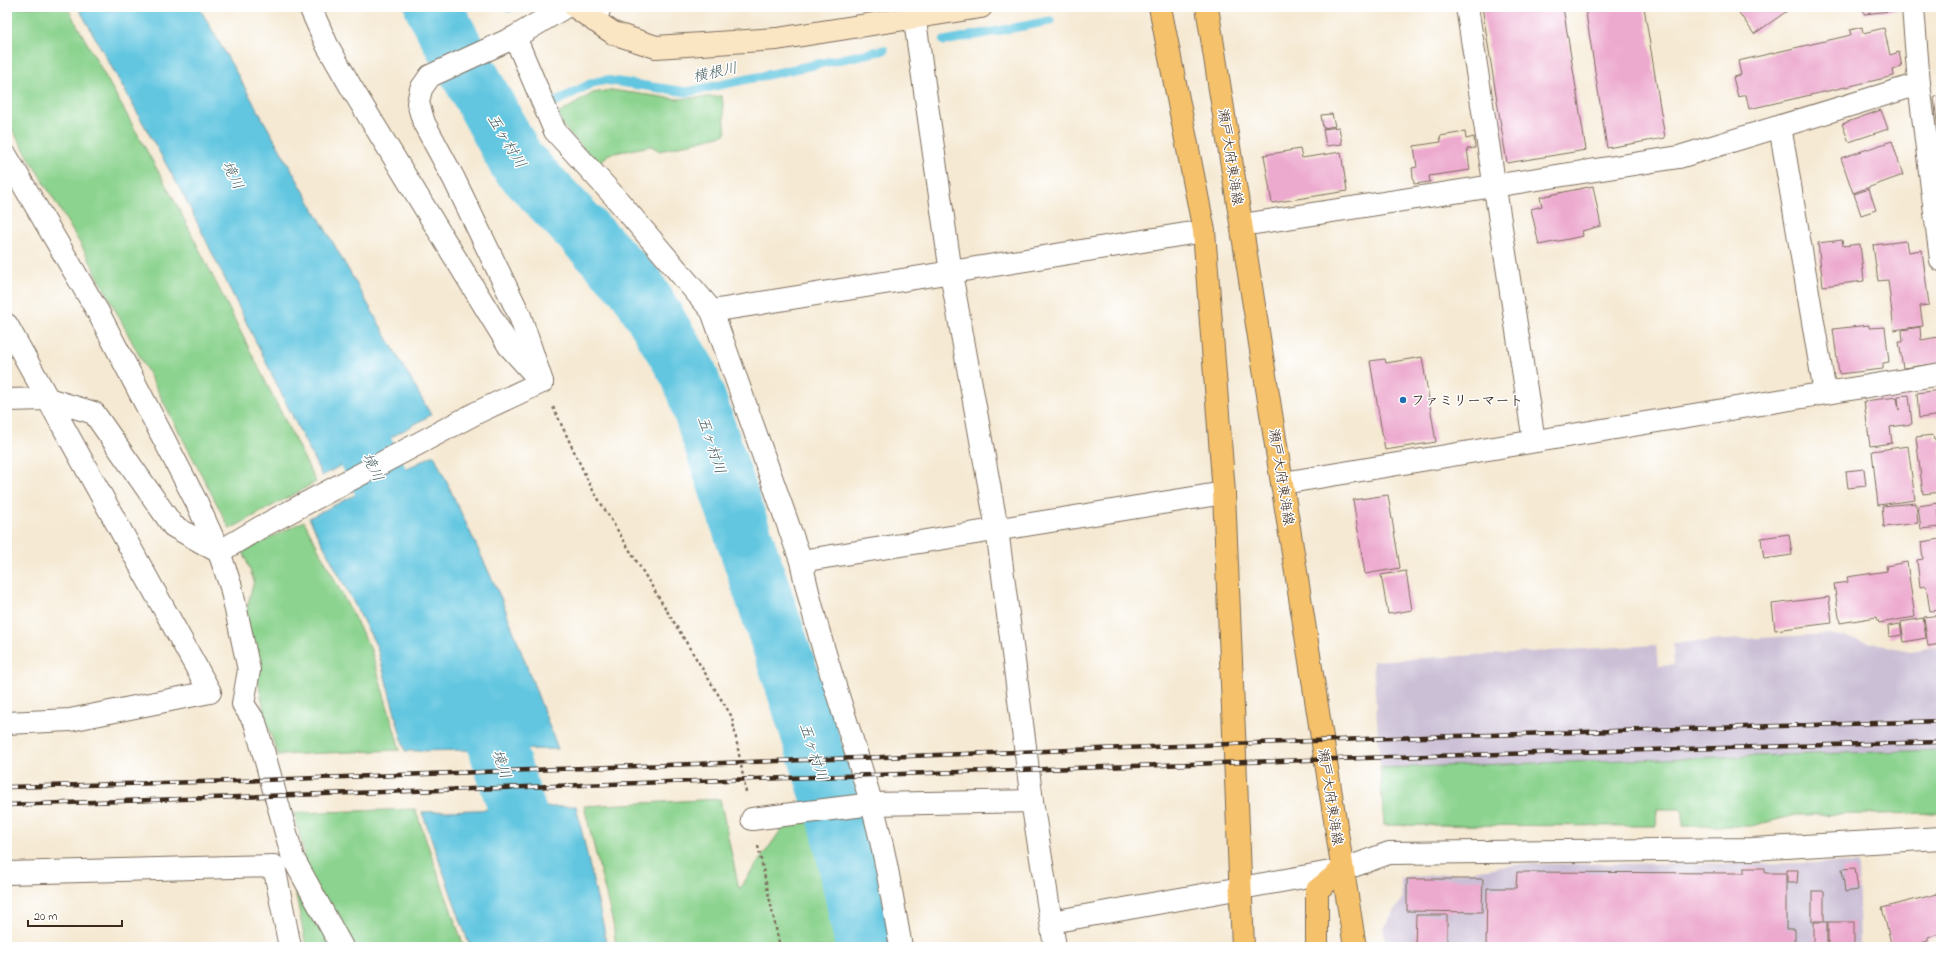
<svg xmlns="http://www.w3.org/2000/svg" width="1948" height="954" font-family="'Indie Flower','Klee One',sans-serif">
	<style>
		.industrial { fill: #cbbfd5 }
		.green { fill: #8bd38e; stroke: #637e56 }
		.water { fill: #62c6e0; stroke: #4e787f }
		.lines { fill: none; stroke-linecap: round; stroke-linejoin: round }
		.stream { stroke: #62c6e0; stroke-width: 9 }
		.river { stroke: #62c6e0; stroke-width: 57 }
		.building { fill: #edaacf }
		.street-casing { stroke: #7c6d5d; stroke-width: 24 }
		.secondary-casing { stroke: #7c6d5d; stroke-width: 24 }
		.primary-casing { stroke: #7c6d5d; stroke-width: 24 }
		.path { stroke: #7c6d5d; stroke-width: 2.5; stroke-dasharray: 3 3; stroke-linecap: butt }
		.street { stroke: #fff; stroke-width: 22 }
		.secondary { stroke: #fbe6c4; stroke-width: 22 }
		.primary { stroke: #f5c16b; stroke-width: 22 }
		.rail-casing { stroke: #3b2a1e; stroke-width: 4.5 }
		.rail { stroke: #fff; stroke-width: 3; stroke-dasharray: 9; stroke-linecap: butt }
		.poi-dot { fill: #1f6fb2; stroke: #fff; stroke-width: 1.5 }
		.labels { text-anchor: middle; stroke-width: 3; stroke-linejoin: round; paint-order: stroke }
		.street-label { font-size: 14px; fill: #3b2a1e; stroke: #fff }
		.poi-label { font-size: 14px; font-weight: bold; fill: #3b2a1e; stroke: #fff; text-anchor: start }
		.water-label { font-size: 15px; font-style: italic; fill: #496162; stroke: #fff }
	</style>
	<rect width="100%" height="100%" fill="#fff"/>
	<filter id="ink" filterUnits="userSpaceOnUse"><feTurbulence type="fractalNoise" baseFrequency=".025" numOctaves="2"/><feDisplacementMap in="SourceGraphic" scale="8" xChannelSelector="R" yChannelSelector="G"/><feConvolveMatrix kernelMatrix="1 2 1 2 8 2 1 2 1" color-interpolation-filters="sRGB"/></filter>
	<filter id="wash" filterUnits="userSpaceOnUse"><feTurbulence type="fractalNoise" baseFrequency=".012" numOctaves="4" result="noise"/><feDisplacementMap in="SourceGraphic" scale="16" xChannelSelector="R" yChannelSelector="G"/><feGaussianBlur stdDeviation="0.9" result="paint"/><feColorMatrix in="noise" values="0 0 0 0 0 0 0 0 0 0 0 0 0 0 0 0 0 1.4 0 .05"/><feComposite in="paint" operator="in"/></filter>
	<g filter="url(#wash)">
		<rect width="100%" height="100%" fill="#f5e9d3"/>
		<!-- industrial -->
		<g class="industrial">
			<polygon points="1829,634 1910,651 1941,646 1941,813 1796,815 1751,826 1683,826 1683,809 1657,809 1656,826 1384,825 1373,661 1656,645 1658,666 1674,665 1673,643"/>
			<polygon points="1858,863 1860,947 1386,947 1383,928 1402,900 1401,878 1457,873 1522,864"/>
		</g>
		<!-- green -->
		<g class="green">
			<polygon points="7,7 67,7 178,207 316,482 230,529 84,250 7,121"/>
			<polygon points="611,90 677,99 722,96 726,134 660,151 651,146 609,154 598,164 563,126 558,114 593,93"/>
			<polygon points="304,521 371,650 400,750 278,755 266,721 245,615 254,581 243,551"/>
			<polygon points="1941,750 1941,813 1796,815 1751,826 1683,826 1683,809 1657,809 1656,826 1384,825 1380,768"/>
			<polygon points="720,799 739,889 786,823 810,818 845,947 616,947 613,923 584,806"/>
			<polygon points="415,809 464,947 306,947 295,889 304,853 294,813"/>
		</g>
		<!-- water -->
		<g class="water">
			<polygon points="78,7 199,7 431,415 322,476 185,198"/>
			<polygon points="434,455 501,598 558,749 405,751 377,647 309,518"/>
			<polygon points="576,806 604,929 606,947 470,947 422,812"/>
		</g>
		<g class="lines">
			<!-- stream -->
			<g class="stream">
				<polyline points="509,7 509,8"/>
				<polyline points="944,41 1050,21"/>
				<polyline points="555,102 592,83 605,80 687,92 884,50"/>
			</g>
			<!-- river -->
			<g class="river">
				<polyline points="433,7 517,162 637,288 689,374 793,683 839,827 864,947"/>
				<polyline points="332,381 415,553"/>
				<polyline points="473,674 523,828 541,947"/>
			</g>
		</g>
		<g id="blocks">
			<!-- building -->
			<g class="building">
				<polygon points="1482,7 1563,7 1586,150 1507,163"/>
				<polygon points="1585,7 1644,7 1665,138 1607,148"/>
				<polygon points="1735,7 1793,7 1754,34"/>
				<polygon points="1863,7 1899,7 1899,10 1864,14"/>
				<polygon points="1862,27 1863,33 1884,28 1890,55 1899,52 1902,67 1893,69 1894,76 1749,109 1746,95 1738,97 1733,77 1741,75 1738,61 1851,35 1850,30"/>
				<polygon points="1941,94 1941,144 1940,145 1934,98"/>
				<polygon points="1881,110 1888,129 1849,142 1842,124"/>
				<polygon points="1332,114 1335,126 1323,128 1321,115"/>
				<polygon points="1339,127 1342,144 1326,146 1323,129"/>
				<polygon points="1465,132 1466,139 1474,137 1475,148 1467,149 1470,170 1429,176 1430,182 1414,184 1412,168 1417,167 1414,146 1441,142 1440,136"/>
				<polygon points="1892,141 1903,175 1853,193 1841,158"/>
				<polygon points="1300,149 1302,158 1341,152 1347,191 1272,203 1264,155"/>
				<polygon points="1593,186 1601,226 1582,231 1583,236 1539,245 1531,209 1542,206 1540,197"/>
				<polygon points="1869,189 1876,210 1861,215 1854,194"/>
				<polygon points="1842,240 1843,246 1860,244 1864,281 1823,286 1818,243"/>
				<polygon points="1906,241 1908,252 1922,250 1929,305 1920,306 1923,326 1894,330 1888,280 1878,281 1873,245"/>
				<polygon points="1869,325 1869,328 1885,327 1889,362 1883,363 1883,369 1839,374 1833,329"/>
				<polygon points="1920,327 1921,340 1938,337 1941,363 1903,368 1899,342 1903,342 1902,330"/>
				<polygon points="1422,357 1436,442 1385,450 1370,361 1385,359 1386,363"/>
				<polygon points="1941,390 1941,415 1919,418 1917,393"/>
				<polygon points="1909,395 1912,424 1890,427 1892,443 1870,446 1864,401 1897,397 1899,410 1898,396"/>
				<polygon points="1933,435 1934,440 1941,439 1941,492 1923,494 1916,437"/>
				<polygon points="1908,446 1915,500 1878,505 1872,451"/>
				<polygon points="1864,469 1866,486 1848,488 1846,471"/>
				<polygon points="1388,495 1400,568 1365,574 1353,500"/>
				<polygon points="1916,503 1918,523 1884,527 1882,506"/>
				<polygon points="1938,503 1940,527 1921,529 1918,506"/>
				<polygon points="1789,534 1792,555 1764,559 1761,538"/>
				<polygon points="1941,539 1941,610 1930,611 1926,586 1920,587 1917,560 1923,559 1921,542"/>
				<polygon points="1907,562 1915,617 1879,623 1877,617 1840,623 1834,584 1848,582 1847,577 1887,571 1886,566"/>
				<polygon points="1406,571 1412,610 1388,614 1381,575"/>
				<polygon points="1829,597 1832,623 1775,630 1772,604"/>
				<polygon points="1941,615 1941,644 1928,646 1924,617"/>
				<polygon points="1923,618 1926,638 1904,642 1901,622"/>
				<polygon points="1900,624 1902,635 1889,637 1888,626"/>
				<polygon points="1744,868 1765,868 1765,873 1786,873 1786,929 1795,929 1795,947 1486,947 1487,888 1516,888 1517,872 1744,873"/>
				<polygon points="1855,868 1858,890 1845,892 1842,869"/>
				<polygon points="1787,870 1798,870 1797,883 1787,883"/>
				<polygon points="1407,879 1483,879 1482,912 1407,911"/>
				<rect x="1812" y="891" width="12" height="30"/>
				<polygon points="1941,893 1941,934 1928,937 1928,941 1906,947 1892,947 1882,908"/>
				<polygon points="1416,915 1447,915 1447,947 1415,947"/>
				<rect x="1814" y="922" width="13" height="25"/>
				<rect x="1828" y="922" width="26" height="25"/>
			</g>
		</g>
	</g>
	<g filter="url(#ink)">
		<use href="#blocks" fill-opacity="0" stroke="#7c6d5d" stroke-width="1"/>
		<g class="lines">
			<!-- street casing -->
			<g class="street-casing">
				<g id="street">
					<polyline points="310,7 327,45 351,87 509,346 537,377"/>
					<polyline points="913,7 951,273 997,529 1032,801"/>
					<polyline points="1467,7 1534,441"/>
					<polyline points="1913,7 1919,84 1941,260"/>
					<polyline points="595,21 600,7"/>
					<polyline points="515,37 555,131 615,197 712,311"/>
					<polyline points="1780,126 1825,393"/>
					<polyline points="7,157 98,312 197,503 219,552 231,587 249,670 243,704 255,722 293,858 342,947"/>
					<polyline points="1242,225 1679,157 1919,84"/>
					<polyline points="7,325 210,692 70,720 7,723"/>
					<polyline points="542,382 520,316 454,179 424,123 418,103 421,89 430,76 515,37 565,7"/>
					<polyline points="7,400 48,399 94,413 173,526 219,552"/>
					<polyline points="1283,483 1941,374"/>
					<polyline points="219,552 261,527 478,412 542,382"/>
					<polyline points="801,561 1224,493"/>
					<polyline points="752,819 872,804 1032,801 1055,947"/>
					<polyline points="7,873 274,866 290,947"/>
					<polyline points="1051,922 1342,870 1389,853 1752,849 1941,838"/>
					<path d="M901 947C892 899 885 849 871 802 848 722 818 643 801 561L712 311 1204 231"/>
				</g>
			</g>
			<!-- secondary casing -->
			<g class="secondary-casing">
				<polyline id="secondary" points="575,7 613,33 656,47 777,39 981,7"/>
			</g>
			<!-- primary casing -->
			<g class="primary-casing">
				<g id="primary">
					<polyline points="1160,7 1204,231 1224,493 1243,947"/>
					<polyline points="1207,7 1355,947"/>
					<polyline points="1317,947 1317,890 1342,870"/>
				</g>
			</g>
			<!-- path -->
			<g class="path">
				<polyline points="553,407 591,487 732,717 746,792"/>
				<polyline points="758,846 780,947"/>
			</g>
			<!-- street -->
			<use href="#street" class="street"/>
			<!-- secondary -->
			<use href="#secondary" class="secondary"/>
			<!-- primary -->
			<use href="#primary" class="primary"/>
			<!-- rail casing -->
			<g class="rail-casing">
				<g id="rail">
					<polyline points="7,787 238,781 1391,738 1941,721"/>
					<polyline points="7,805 1392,757 1941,742"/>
				</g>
			</g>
			<!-- rail -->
			<use href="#rail" class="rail"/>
		</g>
	</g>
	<!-- markers -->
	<circle class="poi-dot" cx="1403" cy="400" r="4"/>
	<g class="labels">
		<!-- street labels -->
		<g class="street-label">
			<text transform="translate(1231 157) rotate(81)" y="5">瀬戸大府東海線</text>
			<text transform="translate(1282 477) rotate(81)" y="5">瀬戸大府東海線</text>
			<text transform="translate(1331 797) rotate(81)" y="5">瀬戸大府東海線</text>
		</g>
		<!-- poi labels -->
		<g class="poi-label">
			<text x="1411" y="405">ファミリーマート</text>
		</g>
		<!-- water labels -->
		<g class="water-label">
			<text transform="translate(715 72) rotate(-12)" y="5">横根川</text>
			<text transform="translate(507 141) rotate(59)" y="5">五ヶ村川</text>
			<text transform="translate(233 175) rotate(64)" y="5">境川</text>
			<text transform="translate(712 445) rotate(72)" y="5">五ヶ村川</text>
			<text transform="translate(373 467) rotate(64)" y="5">境川</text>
			<text transform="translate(814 752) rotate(72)" y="5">五ヶ村川</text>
			<text transform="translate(502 764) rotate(72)" y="5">境川</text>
		</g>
	</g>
	<!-- margin -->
	<rect width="1948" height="954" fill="none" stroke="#fff" stroke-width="24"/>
	<!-- scale -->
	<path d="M28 920v6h94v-6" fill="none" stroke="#3b2a1e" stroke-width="2"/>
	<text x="34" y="920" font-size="12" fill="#3b2a1e" stroke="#ffffff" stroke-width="3" paint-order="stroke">20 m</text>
</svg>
